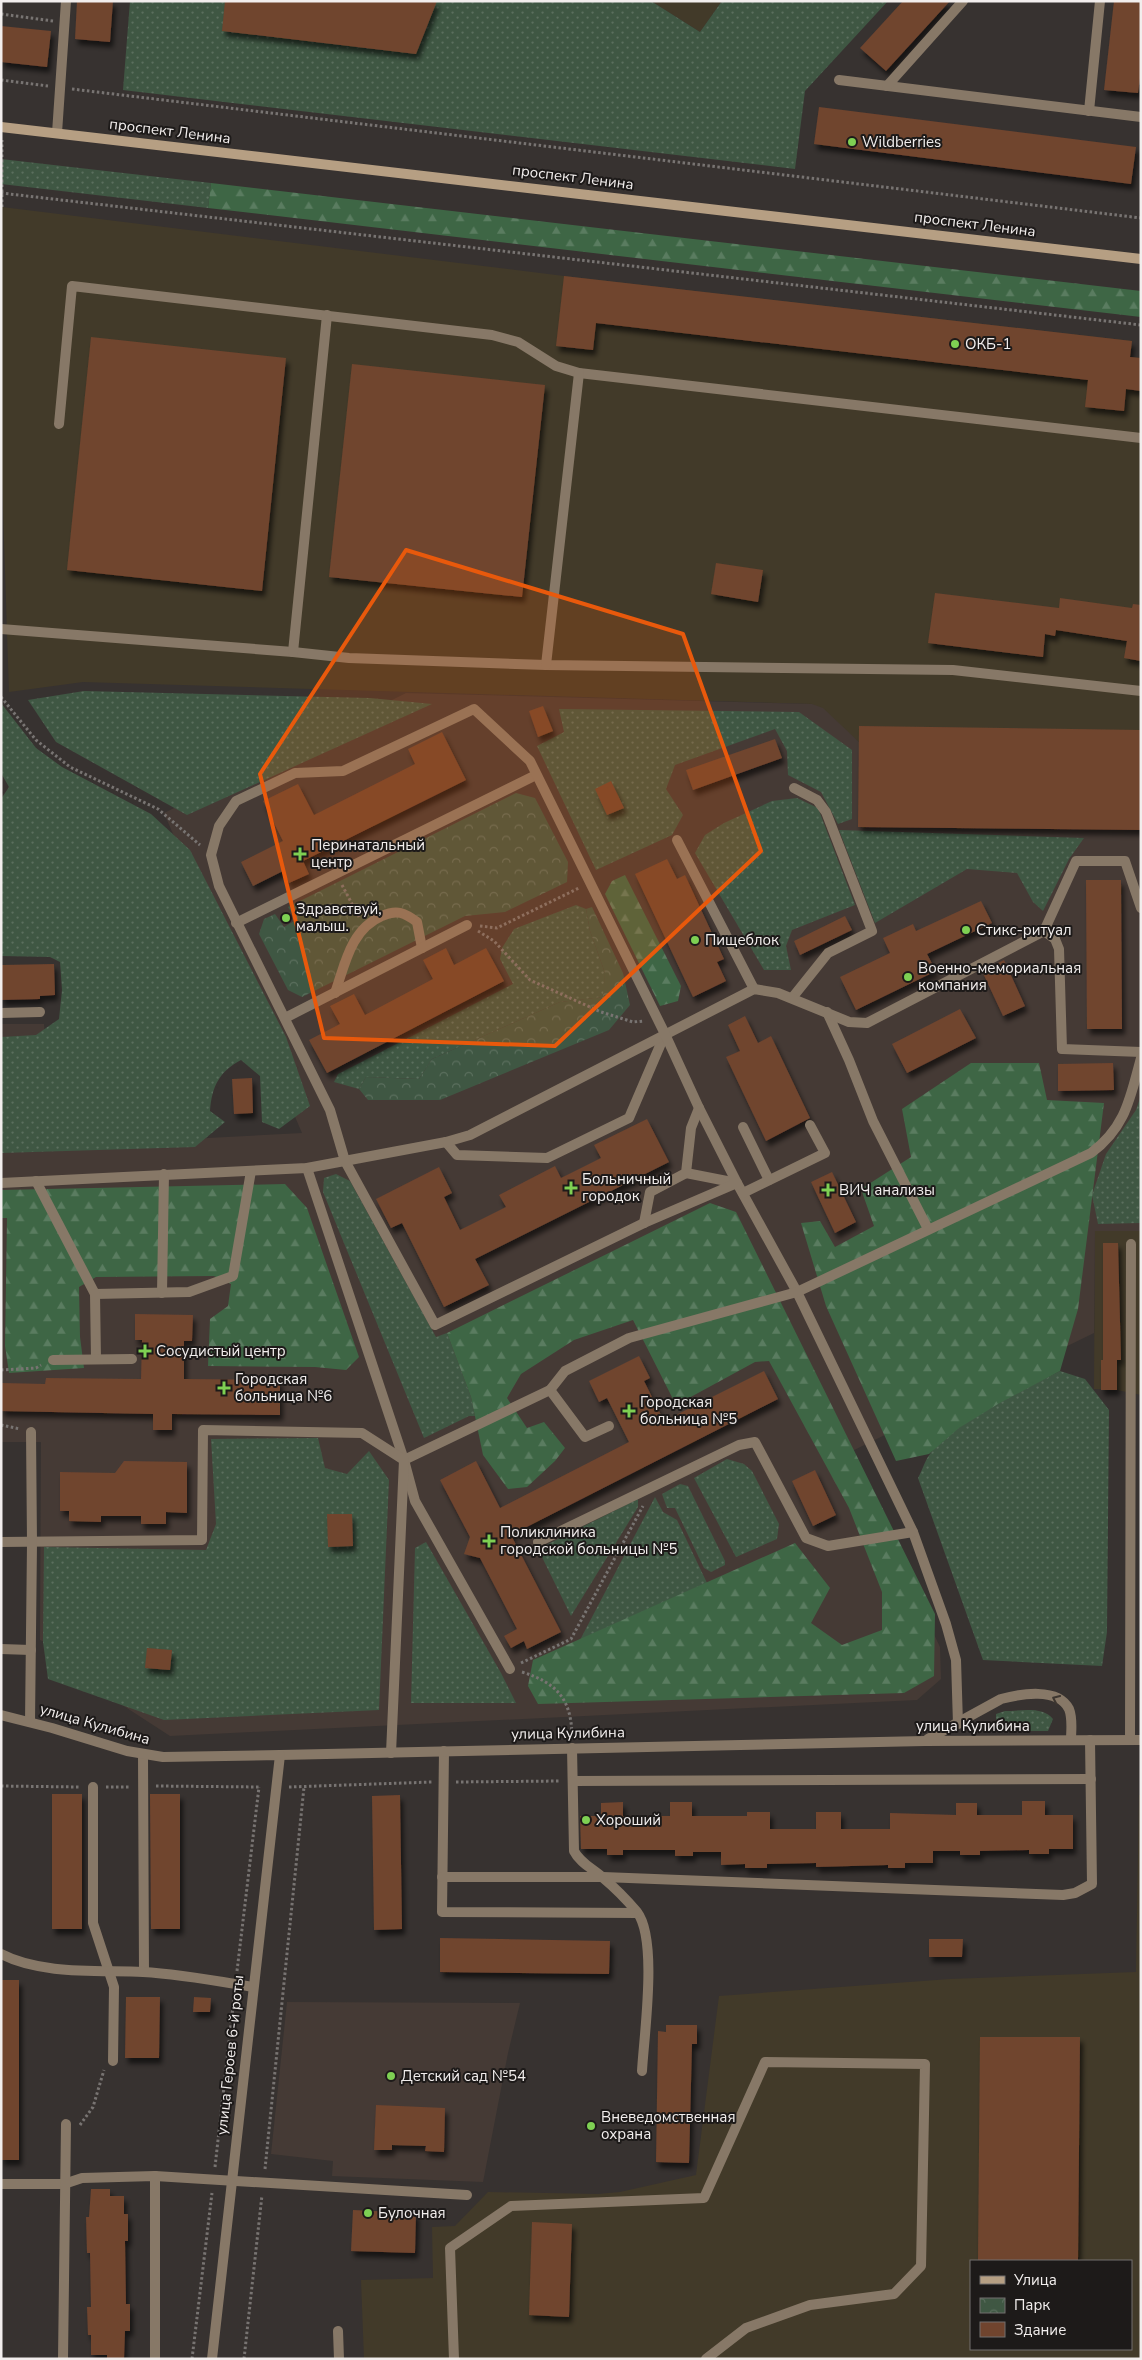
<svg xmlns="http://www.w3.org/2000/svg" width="1142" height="2360" font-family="'Nunito Sans',sans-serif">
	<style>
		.industrial { fill: #423a29; fill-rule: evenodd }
		.built { fill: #453a35 }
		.grass { fill: url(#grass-dots) }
		.forest { fill: url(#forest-firs) }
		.park { fill: url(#park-crowns) }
		.building { fill: #70442e; filter: url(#shadow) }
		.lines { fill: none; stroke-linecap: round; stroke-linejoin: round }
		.path { stroke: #787472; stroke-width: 3; stroke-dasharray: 2.5 2.5; stroke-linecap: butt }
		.service { stroke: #877867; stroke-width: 10 }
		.minor { stroke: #877867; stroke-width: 10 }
		.tertiary { stroke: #877867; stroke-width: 10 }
		.secondary { stroke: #b69f83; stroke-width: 10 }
		.oneway { stroke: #3d3630 }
		.marked { fill: #e8590c; fill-opacity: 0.2; stroke: #e8590c; stroke-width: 4; stroke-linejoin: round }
		.poi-dot { fill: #7ed053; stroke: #1d1a19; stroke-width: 2 }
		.labels { text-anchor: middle; stroke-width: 4; stroke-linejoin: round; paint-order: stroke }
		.street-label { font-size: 15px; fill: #f2eeed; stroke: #1d1a19 }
		.poi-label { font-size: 15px; fill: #f2eeed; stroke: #1d1a19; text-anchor: start }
	</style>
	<defs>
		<pattern id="grass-dots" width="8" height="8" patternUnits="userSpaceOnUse" patternTransform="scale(1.25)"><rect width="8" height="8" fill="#3f5743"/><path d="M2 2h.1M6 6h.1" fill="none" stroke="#5b6f5e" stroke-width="1.8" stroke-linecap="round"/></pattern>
		<pattern id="forest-firs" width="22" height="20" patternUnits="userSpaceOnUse" patternTransform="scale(1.25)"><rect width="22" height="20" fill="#3e6645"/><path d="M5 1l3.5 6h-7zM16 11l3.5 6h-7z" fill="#5a7c60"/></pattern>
		<pattern id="park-crowns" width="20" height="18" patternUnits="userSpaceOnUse" patternTransform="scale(1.25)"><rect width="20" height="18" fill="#3f5743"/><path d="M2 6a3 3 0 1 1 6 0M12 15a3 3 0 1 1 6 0" fill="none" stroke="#5b6f5e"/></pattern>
		<filter id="shadow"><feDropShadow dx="3" dy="5.5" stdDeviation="2.5" flood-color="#0009"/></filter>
	</defs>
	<rect width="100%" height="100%" fill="#373230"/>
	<!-- industrial -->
	<g class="industrial">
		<polygon points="651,1 722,1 700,32"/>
		<polygon points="2,207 564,276 1132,341 1130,357 1141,358 1141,830 858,827 859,742 812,704 83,682 9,692 1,449"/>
		<polygon points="1095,1231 1141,1231 1141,1395 1117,1390 1094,1389"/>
		<path d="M1139 1795H1141V2359H364L361 2280 433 2278 432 2227 455 2226 488 2192 598 2194 620 2192 696 2175 719 1996 950 1979 1136 1972ZM971 2261H1131V2349H971Z"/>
	</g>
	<!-- built -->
	<g class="built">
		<polygon points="406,693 812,704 823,708 859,742 858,826 1141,830 1141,1231 1095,1231 1094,1333 848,1453 940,1647 941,1679 917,1700 170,1736 76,1675 74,1655 40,1640 41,1442 1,1442 1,1024 44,1024 53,1146 302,1133 164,813"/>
		<polygon points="287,2002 520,2003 508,2053 483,2182 332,2176 333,2161 271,2154"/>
	</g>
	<!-- grass -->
	<g class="grass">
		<polygon points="130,1 651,1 700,32 722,1 888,1 805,91 795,169 123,90"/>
		<polygon points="1,159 211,183 208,208 1,184"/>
		<polygon points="84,691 370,698 432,704 187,815 56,742 28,700"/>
		<path d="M1 703 36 748 62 767 151 814 190 850 286 1037 310 1106 279 1129 262 1122 260 1076 241 1060C219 1072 212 1086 210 1111L225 1122 195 1147 1 1153V1037L36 1035 59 1019 62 990 60 962 50 957 1 956V799L9 787 1 773Z"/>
		<polygon points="559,709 799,712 852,750 852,819 838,824 821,792 788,775 787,751 775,729 675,765 666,789 683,815 672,835 596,870 537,746 564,732"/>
		<polygon points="797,798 818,808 855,905 792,930 786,946 791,970 764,970 695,853 705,835 724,823 772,801"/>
		<polygon points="839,830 1084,838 1069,859 1043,911 1033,902 1017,873 967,869 875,923"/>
		<polygon points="576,905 586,909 590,931 605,973 604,997 560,1002 432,1059 419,1079 366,1077 359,1089 334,1082 338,1074 513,984 500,959 502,948 514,929"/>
		<polygon points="1141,1095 1141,1223 1098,1224 1092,1195 1106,1154 1136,1110"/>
		<polygon points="336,1174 350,1181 436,1337 447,1333 471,1397 475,1416 469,1416 424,1438 323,1192 324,1178"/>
		<path d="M1060 1371 1085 1379 1109 1410 1107 1632 1102 1666 983 1660 918 1478C922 1471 925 1460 930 1454 956 1421 1022 1391 1060 1371Z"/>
		<polygon points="318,1438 325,1468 347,1474 369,1451 389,1480 379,1710 164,1720 48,1679 43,1642 44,1547 206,1550 216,1524 211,1439"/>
		<polygon points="727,1459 744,1464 752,1471 779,1524 777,1539 736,1557 694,1478"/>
		<polygon points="680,1484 688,1486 725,1561 725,1565 711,1572 704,1568 675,1508 667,1508 662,1494"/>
		<polygon points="655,1497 663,1512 677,1520 707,1583 580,1640"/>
		<polygon points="638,1499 638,1507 571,1616 538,1549"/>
		<polygon points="426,1542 501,1673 516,1703 411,1703 415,1548"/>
		<path d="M1005 1711C1021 1711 1043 1706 1053 1719L1048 1731H996V1714Z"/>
	</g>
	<!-- forest -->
	<g class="forest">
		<polygon points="211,183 1141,291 1141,317 208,208"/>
		<polygon points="625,875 681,986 678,1001 660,1006 605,894 612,881"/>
		<polygon points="971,1063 1039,1063 1047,1100 1104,1103 1078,1309 1060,1371 998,1404 959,1428 929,1454 896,1461 826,1306 801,1223 820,1221 835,1247 874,1226 861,1189 911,1157 902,1109"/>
		<polygon points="285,1184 307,1208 359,1357 346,1370 315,1367 208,1366 210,1319 228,1306 231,1284 214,1276 96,1277 79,1287 80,1337 84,1368 9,1373 5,1346 7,1218 1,1218 1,1190"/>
		<polygon points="710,1203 736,1212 935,1614 934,1676 904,1693 538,1704 528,1686 533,1660 795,1543 830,1588 811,1623 842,1645 882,1630 882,1592 849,1508 769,1361 755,1362 676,1405 633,1320 574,1340 521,1374 507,1398 527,1428 544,1422 565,1448 555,1461 527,1487 508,1489 483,1455 471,1397 447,1333"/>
	</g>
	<!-- park -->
	<g class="park">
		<polygon points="516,793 535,798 568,862 567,882 505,912 465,916 302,997 288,990 259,934 264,919 275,914 284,927 296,920 288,907"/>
		<polygon points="592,907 623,973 630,1005 609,1030 440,1100 368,1100 359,1089 366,1077 419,1079 432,1059 560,1002 603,997 605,973 590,931 586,909"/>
	</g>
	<!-- building -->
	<g class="building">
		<polygon points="77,1 113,1 110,42 75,39"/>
		<polygon points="225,1 437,1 416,54 222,31"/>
		<polygon points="903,1 950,1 886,71 860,48"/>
		<polygon points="1114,1 1141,1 1141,71 1138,93 1104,90"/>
		<polygon points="1,26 51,31 47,67 1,62"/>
		<polygon points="819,107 1136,147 1131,184 814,144"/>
		<polygon points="564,276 1132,341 1130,357 1141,358 1141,391 1126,389 1124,411 1085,407 1088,380 596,323 593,350 556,346"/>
		<polygon points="91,337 286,358 262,591 67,570"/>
		<polygon points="352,364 545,385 522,597 329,577"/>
		<polygon points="716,563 763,570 758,602 711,594"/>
		<polygon points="935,593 1059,608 1060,598 1132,608 1133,604 1141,605 1141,661 1124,658 1127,641 1056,630 1055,636 1045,634 1043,657 928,643"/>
		<polygon points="543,706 553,731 538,737 529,711"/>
		<polygon points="859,726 1141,730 1141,830 858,827"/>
		<polygon points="442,732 466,780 303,861 309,874 289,883 283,871 253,886 241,862 283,841 263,801 298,784 314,815 415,764 408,749"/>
		<polygon points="775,739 782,758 693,790 686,770"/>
		<polygon points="611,781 624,808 607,815 595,789"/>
		<polygon points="667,859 677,879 685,875 724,959 717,962 726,981 693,997 635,874"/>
		<polygon points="1086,880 1121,880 1122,1029 1087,1029"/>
		<polygon points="981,901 992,923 927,954 936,971 856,1010 840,977 890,953 883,938 913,924 916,931"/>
		<polygon points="845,916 852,930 800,955 794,941"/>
		<polygon points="446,948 454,965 486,948 504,981 327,1073 309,1040 340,1024 330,1006 354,994 365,1015 433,979 423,960"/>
		<polygon points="1004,960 1025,1006 1003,1016 982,971"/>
		<polygon points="54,964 55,995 40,996 40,999 1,1000 1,965"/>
		<polygon points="960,1009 976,1038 907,1073 892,1044"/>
		<polygon points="745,1016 758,1043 771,1036 810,1118 766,1141 726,1057 740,1051 728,1025"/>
		<polygon points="1113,1063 1114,1090 1058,1091 1058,1064"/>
		<polygon points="252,1078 253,1113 234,1114 232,1079"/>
		<polygon points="647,1119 669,1162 475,1259 489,1285 444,1307 402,1223 391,1228 376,1199 439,1167 452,1193 444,1197 460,1230 506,1207 499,1195 555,1166 561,1178 601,1158 594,1145"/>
		<polygon points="832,1172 856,1222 835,1233 811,1182"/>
		<polygon points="1103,1243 1118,1243 1121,1360 1117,1360 1117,1390 1101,1390 1101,1360 1103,1360"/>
		<polygon points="135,1314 193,1315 192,1341 184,1341 184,1379 280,1380 280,1415 172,1414 172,1430 153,1430 153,1414 1,1411 2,1383 45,1384 46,1378 141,1379 142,1340 135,1340"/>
		<polygon points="639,1356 650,1378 644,1381 664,1421 764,1371 778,1399 511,1535 561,1632 527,1649 524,1641 511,1648 504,1636 517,1629 480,1558 464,1554 470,1537 440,1480 476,1461 500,1508 629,1442 607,1398 599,1402 589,1381"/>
		<polygon points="124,1461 187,1462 187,1513 166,1512 166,1524 141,1524 141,1516 101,1516 101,1522 69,1521 69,1511 60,1511 60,1472 115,1473"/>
		<polygon points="815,1470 836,1515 813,1526 792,1481"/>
		<polygon points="327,1514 352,1514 353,1546 328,1547"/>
		<polygon points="147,1648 172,1650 170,1670 145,1668"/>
		<rect x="52" y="1794" width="30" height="135"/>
		<polygon points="150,1794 180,1794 180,1929 151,1929"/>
		<polygon points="400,1795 402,1929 374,1930 372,1796"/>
		<polygon points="1022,1801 1045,1801 1045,1815 1073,1815 1073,1849 1049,1849 1049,1854 1029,1854 1029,1850 980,1851 980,1855 960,1855 960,1851 933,1851 933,1863 905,1863 905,1868 888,1868 888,1865 816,1867 816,1863 767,1864 767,1868 745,1868 745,1864 721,1865 721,1852 693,1852 693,1856 675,1856 675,1850 623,1850 623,1855 607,1855 607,1849 581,1849 580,1816 601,1816 601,1803 623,1802 623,1816 670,1816 670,1802 692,1802 692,1816 747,1816 747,1812 770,1812 770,1829 816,1829 816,1812 841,1812 841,1829 890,1829 890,1813 956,1815 956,1803 977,1803 977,1815 1022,1815"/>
		<polygon points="440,1938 610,1941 609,1974 440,1972"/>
		<polygon points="929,1939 963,1939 962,1957 929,1957"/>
		<rect x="1" y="1980" width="18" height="180"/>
		<polygon points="126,1997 160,1997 159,2058 125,2058"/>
		<polygon points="194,1997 211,1998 210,2012 193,2012"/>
		<polygon points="666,2025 697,2025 697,2044 692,2044 689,2163 656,2162 658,2031 666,2032"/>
		<polygon points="980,2037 1080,2037 1078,2261 978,2261"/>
		<polygon points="376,2105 445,2108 444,2152 425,2151 426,2146 392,2145 392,2150 374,2150"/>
		<polygon points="91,2189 110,2189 110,2196 124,2196 124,2214 128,2214 128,2241 125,2241 126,2304 130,2304 130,2331 125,2331 124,2359 107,2359 107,2355 91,2355 91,2335 88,2335 87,2307 91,2307 90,2253 87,2253 86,2217 89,2217"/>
		<polygon points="353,2210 416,2213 415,2253 351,2251"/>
		<polygon points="532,2222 572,2224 569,2317 529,2315"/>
	</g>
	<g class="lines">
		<!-- path -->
		<g class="path">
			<polyline points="1,14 53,21"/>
			<polyline points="1,80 48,86"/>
			<polyline points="72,89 1141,218"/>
			<polyline points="1,193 1141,325"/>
			<polyline points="2,207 2,140"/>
			<polyline points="1,697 36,740 70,767 158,809 200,845"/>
			<polyline points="342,885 359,917"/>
			<polyline points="480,926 497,928 579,888"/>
			<polyline points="478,931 494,941 530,980 601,1012 633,1022 644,1021"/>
			<polyline points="1,1370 36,1368 41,1365"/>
			<polyline points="1,1425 20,1429"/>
			<polyline points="521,1663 571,1639 643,1506"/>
			<path d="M522 1672C557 1683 571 1699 572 1735"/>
			<polyline points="456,1782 560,1781"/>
			<polyline points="1,1786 80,1787"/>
			<polyline points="156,1786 260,1787"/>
			<polyline points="106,1787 130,1787"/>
			<polyline points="289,1787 432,1782"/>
			<polyline points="237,1971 259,1787"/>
			<polyline points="80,2125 93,2107 104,2070"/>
			<polyline points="215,2167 234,1997"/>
			<polyline points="265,2169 304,1787"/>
			<polyline points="192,2359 212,2193"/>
			<polyline points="244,2359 262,2195"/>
		</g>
		<!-- service -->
		<g class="service">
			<polyline points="839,80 1141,117"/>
			<polyline points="887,86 963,1"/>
			<polyline points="1089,111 1100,1"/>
			<polyline points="57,133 66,1"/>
			<polyline points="59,424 72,286 492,335 518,342 556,366 579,373 1141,438"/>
			<polyline points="1,629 293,652 349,658 546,665 953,670 1141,691"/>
			<polyline points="293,652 327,315"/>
			<polyline points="546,665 579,373"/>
			<polyline points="677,840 754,989"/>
			<polyline points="236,923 536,775"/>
			<polyline points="1044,931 1055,939 1059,949 1062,1049 1141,1052"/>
			<path d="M335 993C345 964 351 929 382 916 397 909 405 913 417 922L422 948"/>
			<polyline points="792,998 828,953 872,931 826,812 817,800 794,788"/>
			<polyline points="827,1012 849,1060 873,1121 928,1229"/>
			<polyline points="1,1013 40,1012"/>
			<polyline points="285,1018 467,925"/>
			<polyline points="743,1127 769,1180"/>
			<polyline points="446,1142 457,1155 547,1158 629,1118 665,1034"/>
			<polyline points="307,1168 404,1460 415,1501 510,1669"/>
			<polyline points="686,1173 737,1183"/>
			<polyline points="36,1181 95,1294 189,1292 233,1276 251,1171"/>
			<polyline points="1,1183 307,1168 446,1142 470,1135 754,989 778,993 849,1022 867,1023 1044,931 1076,861 1125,861 1141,908"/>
			<polyline points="737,1183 644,1223 435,1325 345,1161 330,1110 219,886 211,855 219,826 236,801 295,773 343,771 474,709 530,761 665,1034 699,1108 737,1183 797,1292 913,1532 946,1624 956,1660 958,1724"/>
			<polyline points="743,1193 825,1153 810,1125"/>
			<polyline points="644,1223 650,1192 686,1173 691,1128 699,1108"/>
			<polyline points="162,1293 164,1174"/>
			<polyline points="95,1294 96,1359"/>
			<polyline points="53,1360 132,1359"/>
			<polyline points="550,1390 585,1437 609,1426"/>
			<path d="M404 1460 550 1390 565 1371 629 1338 797 1292 1091 1153C1126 1127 1130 1098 1141 1058"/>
			<polyline points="1,1542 202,1540 203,1430 362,1433 404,1460 391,1753"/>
			<polyline points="538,1542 739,1445 755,1442 806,1538 828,1546 913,1532"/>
			<polyline points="1,1649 31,1650"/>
			<polyline points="30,1722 32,1543 31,1432"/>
			<polyline points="1130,1740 1131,1244"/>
			<path d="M572 1748 574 1851C580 1863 592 1868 602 1877 614 1887 627 1900 637 1912 658 1939 644 2035 642 2071"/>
			<polyline points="444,1751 442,1912 637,1913"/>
			<polyline points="143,1754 144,1972"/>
			<polyline points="573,1781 1091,1779"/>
			<polyline points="93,1787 93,1923 114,1987 113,2061"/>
			<polyline points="442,1877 603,1877 1063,1895 1075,1893 1092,1884 1090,1740"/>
			<path d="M1 1954C41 1975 99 1970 143 1972 180 1974 217 1981 253 1987"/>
			<polyline points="155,2176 467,2195"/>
			<polyline points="1,2184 64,2184 82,2178 155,2176 155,2359"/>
			<polyline points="338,2331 339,2359"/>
			<polyline points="63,2359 66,2124"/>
			<polyline points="454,2359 450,2248 511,2206 704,2198 765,2062 925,2064 921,2266 894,2294 810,2305 746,2328 706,2359"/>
		</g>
		<!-- minor -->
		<g class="minor">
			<path d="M928 1739 1001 1699C1020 1694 1058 1687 1069 1709 1073 1719 1071 1730 1071 1740"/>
			<polyline points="280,1755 925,1741 1141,1740"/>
		</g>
		<!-- tertiary -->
		<polyline class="tertiary" points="1,1715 52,1728 127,1751 163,1757 280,1755 212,2359"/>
		<!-- secondary -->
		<polyline class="secondary" points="1,127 1141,259"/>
	</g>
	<!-- one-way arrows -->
	<defs><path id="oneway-chevron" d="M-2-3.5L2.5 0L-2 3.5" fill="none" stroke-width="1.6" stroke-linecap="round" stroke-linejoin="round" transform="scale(1.25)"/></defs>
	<use class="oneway" href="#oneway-chevron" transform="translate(1056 1699) rotate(-155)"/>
	<!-- marked area -->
	<path class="marked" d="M406 550 683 634 761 851 555 1046 324 1038 260 774Z"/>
	<!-- markers -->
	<g class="poi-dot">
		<circle cx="852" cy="142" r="5"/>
		<circle cx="955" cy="344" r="5"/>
		<path d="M297.5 846.5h5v5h5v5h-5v5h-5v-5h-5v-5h5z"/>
		<circle cx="286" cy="918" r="5"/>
		<circle cx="966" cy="930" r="5"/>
		<circle cx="695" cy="940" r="5"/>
		<circle cx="908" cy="977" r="5"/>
		<path d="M568.5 1180.5h5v5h5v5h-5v5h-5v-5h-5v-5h5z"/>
		<path d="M825.5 1182.5h5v5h5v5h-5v5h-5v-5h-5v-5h5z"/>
		<path d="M142.5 1343.5h5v5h5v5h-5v5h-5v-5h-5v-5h5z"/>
		<path d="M221.5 1380.5h5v5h5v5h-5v5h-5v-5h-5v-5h5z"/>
		<path d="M626.5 1403.5h5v5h5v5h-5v5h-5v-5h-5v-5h5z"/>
		<path d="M486.5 1533.5h5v5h5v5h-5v5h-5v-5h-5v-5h5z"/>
		<circle cx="586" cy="1820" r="5"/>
		<circle cx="391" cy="2076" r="5"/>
		<circle cx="591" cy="2126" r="5"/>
		<circle cx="368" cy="2213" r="5"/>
	</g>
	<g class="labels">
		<!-- street labels -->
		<g class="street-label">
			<text transform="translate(170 131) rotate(7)" y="5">проспект Ленина</text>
			<text transform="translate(573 177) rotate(7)" y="5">проспект Ленина</text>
			<text transform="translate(975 224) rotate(7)" y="5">проспект Ленина</text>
			<text transform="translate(95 1724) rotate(16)" y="5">улица Кулибина</text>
			<text x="973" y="1731">улица Кулибина</text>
			<text transform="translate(568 1733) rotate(-1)" y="5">улица Кулибина</text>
			<text transform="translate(230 2055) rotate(-84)" y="5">улица Героев 6-й роты</text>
		</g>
		<!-- poi labels -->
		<g class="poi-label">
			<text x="862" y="147">Wildberries</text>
			<text x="965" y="349">ОКБ-1</text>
			<text x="311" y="850">Перинатальный<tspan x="311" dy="17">центр</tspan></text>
			<text x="296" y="914">Здравствуй,<tspan x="296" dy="17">малыш.</tspan></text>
			<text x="976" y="935">Стикс-ритуал</text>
			<text x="705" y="945">Пищеблок</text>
			<text x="918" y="973">Военно-мемориальная<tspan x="918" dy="17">компания</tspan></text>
			<text x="582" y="1184">Больничный<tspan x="582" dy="17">городок</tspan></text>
			<text x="839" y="1195">ВИЧ анализы</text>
			<text x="156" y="1356">Сосудистый центр</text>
			<text x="235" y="1384">Городская<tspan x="235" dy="17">больница №6</tspan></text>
			<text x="640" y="1407">Городская<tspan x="640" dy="17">больница №5</tspan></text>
			<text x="500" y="1537">Поликлиника<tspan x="500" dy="17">городской больницы №5</tspan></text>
			<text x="596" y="1825">Хороший</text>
			<text x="401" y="2081">Детский сад №54</text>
			<text x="601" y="2122">Вневедомственная<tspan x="601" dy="17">охрана</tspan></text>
			<text x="378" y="2218">Булочная</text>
		</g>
	</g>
	<!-- border -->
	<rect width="1142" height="2360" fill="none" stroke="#f2eeed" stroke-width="5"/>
	<!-- legend -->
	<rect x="970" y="2260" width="162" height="90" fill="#1d1a19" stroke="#726f6e"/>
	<rect x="980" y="2276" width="25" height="8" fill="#b69f83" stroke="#726f6e"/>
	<text x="1014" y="2285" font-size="15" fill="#f2eeed">Улица</text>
	<rect x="980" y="2298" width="25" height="15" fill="url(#park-crowns)" stroke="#726f6e"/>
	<text x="1014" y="2310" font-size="15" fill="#f2eeed">Парк</text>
	<rect x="980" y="2322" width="25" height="15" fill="#70442e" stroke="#726f6e"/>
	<text x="1014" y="2335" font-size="15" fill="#f2eeed">Здание</text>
</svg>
